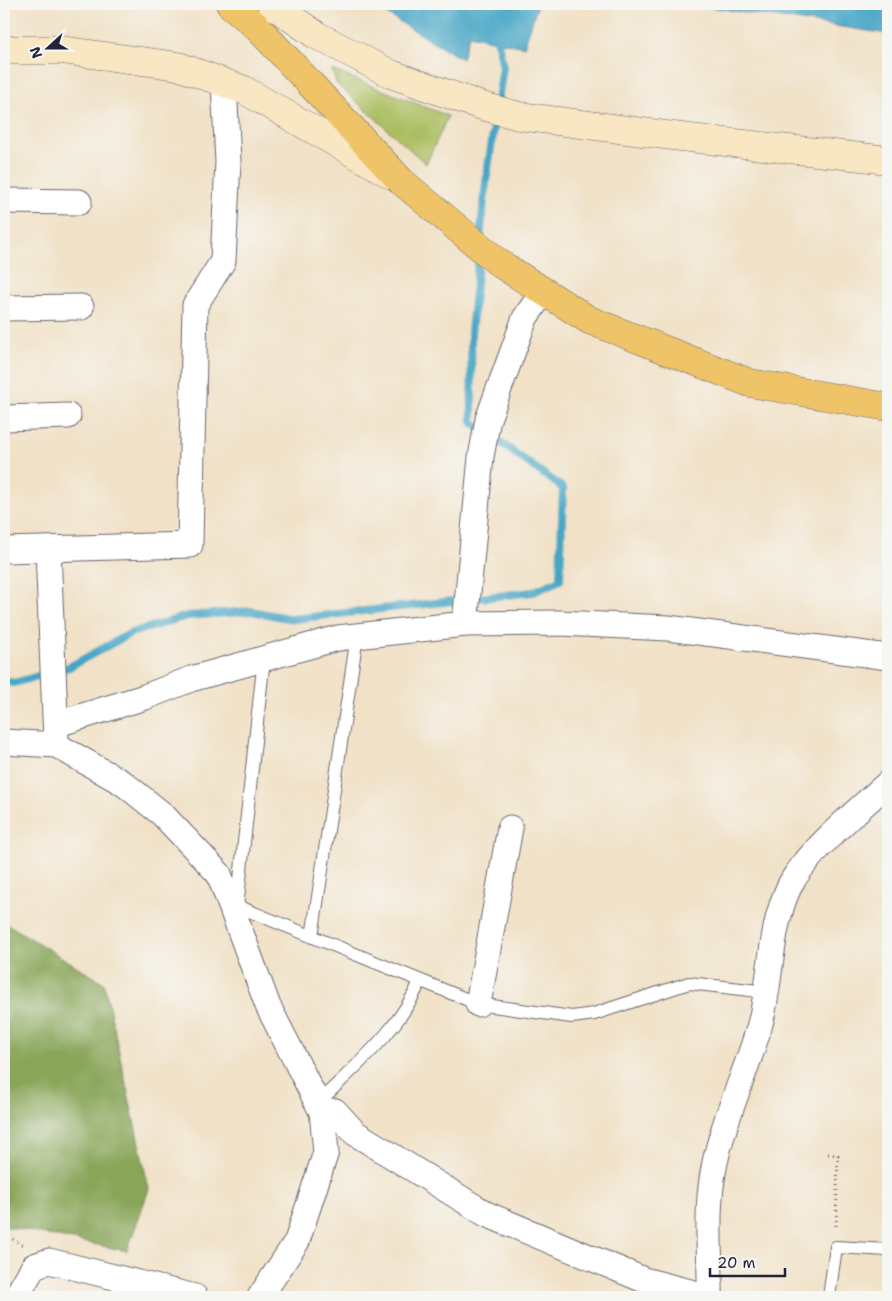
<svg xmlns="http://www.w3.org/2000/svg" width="892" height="1301" font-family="'Shantell Sans',sans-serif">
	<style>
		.green { fill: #abbe62; stroke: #66704e }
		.forest { fill: #88a558; stroke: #55644a }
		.water { fill: #47a6c6; stroke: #346480 }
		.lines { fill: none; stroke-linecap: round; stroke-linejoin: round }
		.stream { stroke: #47a6c6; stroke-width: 8 }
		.lane-casing { stroke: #6a656c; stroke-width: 14 }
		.street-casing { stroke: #6a656c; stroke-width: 27 }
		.secondary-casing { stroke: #6a656c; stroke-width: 29 }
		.highway-casing { stroke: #6a656c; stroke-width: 29 }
		.path { stroke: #6a656c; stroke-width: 3; stroke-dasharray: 1 4; stroke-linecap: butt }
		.lane { stroke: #fff; stroke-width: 12 }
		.street { stroke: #fff; stroke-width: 25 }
		.secondary { stroke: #f9e7c3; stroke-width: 28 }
		.highway { stroke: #efc469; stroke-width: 28 }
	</style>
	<rect width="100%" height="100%" fill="#f6f6f2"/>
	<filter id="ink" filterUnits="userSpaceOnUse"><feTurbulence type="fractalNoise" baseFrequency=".02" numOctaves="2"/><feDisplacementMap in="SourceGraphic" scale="10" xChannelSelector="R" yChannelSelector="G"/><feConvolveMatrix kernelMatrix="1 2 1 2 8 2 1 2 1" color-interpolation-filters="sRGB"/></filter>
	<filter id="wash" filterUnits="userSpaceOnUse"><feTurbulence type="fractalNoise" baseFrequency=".0096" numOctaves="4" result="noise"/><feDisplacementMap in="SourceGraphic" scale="20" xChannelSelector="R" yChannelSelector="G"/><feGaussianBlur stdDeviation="1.12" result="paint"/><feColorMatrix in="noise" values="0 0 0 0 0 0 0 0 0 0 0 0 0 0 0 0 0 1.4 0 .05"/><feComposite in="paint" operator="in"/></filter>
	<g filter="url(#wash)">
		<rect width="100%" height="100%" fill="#f1e1c6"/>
		<!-- green -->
		<polygon class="green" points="332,70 448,116 426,164 336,83"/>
		<!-- forest -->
		<polygon class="forest" points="4,922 104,983 149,1189 127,1251 4,1226"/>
		<!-- water -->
		<g class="water">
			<polygon points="370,4 538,4 524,47 469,35 462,59"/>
			<polygon points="689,4 888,4 888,34"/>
		</g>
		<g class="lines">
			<!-- stream -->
			<g class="stream">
				<polyline points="480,239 486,181 503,67 496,33"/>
				<polyline points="4,681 14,683 69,667 131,633 187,616 251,611 293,619 533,592 560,580 563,488 472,422 471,333 479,253"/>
			</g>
		</g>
	</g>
	<g filter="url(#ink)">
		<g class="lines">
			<!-- lane casing -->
			<g class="lane-casing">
				<g id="lane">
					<polyline points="237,906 478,1004 572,1017 594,1014 689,983 767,992"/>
					<polyline points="237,907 264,658"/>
					<polyline points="312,937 357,636"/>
					<path d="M317 1104C354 1067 400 1030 420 981"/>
					<polyline points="829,1297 836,1247 888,1250"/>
				</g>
			</g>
			<!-- street casing -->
			<g class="street-casing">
				<g id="street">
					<polyline points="4,201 79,202"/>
					<polyline points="4,308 81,307"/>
					<polyline points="4,418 68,416"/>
					<polyline points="4,550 190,545 195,305 223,261 228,162 224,83"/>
					<polyline points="48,550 56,740"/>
					<polyline points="465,624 481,457 488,419 525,318 543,292"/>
					<polyline points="57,724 145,697 191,679 338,638 465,624 560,623 668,628 888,657"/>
					<polyline points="4,742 56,745 123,783 162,814 219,874 268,1006 322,1112 326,1152 297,1241 260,1297"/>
					<polyline points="478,1004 510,828"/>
					<polyline points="322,1112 335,1111 355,1133 486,1214 644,1280 710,1297"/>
					<polyline points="16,1297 34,1266 49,1261 195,1297"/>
					<path d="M710 1297C711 1261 706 1223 711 1187 717 1131 745 1078 760 1024 772 979 769 930 789 887 806 853 859 809 888 783"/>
				</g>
			</g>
			<!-- secondary casing -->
			<g class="secondary-casing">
				<g id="secondary">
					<polyline points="271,4 316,35 391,74 479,105 519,116 681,137 888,160"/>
					<polyline points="4,50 61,50 178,66 244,90 392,175"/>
				</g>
			</g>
			<!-- highway casing -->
			<g class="highway-casing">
				<polyline id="highway" points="230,4 257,27 401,181 499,263 589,320 750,383 888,407"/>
			</g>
			<!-- path -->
			<g class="path">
				<polyline points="828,1154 838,1155 836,1229"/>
				<polyline points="4,1234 23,1245"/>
			</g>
			<!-- lane -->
			<use href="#lane" class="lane"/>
			<!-- street -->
			<use href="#street" class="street"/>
			<!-- secondary -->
			<use href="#secondary" class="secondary"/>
			<!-- highway -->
			<use href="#highway" class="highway"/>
		</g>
	</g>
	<!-- margin -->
	<rect width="892" height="1301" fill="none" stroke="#f6f6f2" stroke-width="20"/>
	<!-- north arrow -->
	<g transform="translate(48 48) rotate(249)" stroke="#f6f6f2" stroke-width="4" paint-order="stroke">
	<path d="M0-4L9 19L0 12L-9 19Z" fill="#22223b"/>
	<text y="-8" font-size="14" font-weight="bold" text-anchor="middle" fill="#22223b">N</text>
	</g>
	<!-- scale -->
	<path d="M710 1268v8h75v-8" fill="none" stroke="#22223b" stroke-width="2.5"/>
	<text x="717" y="1268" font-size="15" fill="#22223b" stroke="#f6f6f2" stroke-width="4" paint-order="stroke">20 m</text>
</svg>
